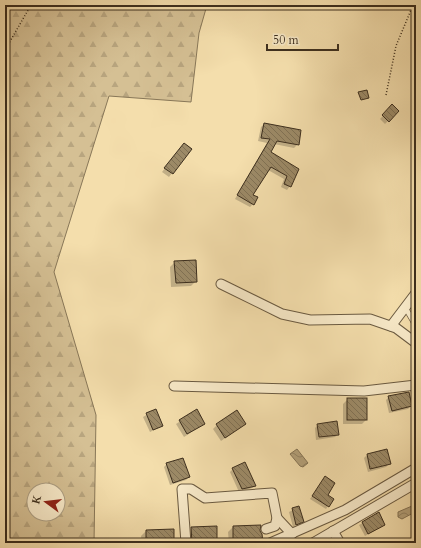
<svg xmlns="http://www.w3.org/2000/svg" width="421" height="548" font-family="Cardo,serif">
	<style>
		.forest { fill: url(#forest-firs); stroke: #887758; fill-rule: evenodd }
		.water { fill: url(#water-waves); stroke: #857455 }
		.shadow { fill: #0003 }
		.building { fill: url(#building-back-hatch); stroke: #3c2e1d }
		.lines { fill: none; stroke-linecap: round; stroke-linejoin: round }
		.service-casing { stroke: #6a5a41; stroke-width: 6 }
		.minor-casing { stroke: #6a5a41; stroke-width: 11 }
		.path { stroke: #3c2e1d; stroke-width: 1.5; stroke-dasharray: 1 2; stroke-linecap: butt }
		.service { stroke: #f8eac9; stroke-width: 4.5 }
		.minor { stroke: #f8eac9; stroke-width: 9 }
	</style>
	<defs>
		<pattern id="forest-firs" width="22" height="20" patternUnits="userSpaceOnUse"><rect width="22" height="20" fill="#d5c094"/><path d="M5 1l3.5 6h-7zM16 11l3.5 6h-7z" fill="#b8a57f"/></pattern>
		<pattern id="water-waves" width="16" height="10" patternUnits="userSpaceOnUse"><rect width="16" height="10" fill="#b5a27b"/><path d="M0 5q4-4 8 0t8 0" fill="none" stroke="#948464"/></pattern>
		<pattern id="building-back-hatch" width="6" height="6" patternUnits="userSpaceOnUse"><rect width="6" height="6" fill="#9c8a67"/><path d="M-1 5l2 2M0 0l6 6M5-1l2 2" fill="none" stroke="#807154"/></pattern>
	</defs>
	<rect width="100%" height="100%" fill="#f4deac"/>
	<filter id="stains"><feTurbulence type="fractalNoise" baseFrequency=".005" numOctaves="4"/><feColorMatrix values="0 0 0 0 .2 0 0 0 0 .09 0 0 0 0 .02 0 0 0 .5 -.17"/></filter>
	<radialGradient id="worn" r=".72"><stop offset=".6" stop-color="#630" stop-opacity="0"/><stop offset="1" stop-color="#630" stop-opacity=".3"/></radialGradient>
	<!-- forest -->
	<path class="forest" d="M5 5H207L199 33 191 102 109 96 54 272 96 415 94 543H5ZM34 490H58V514H34Z"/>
	<!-- water -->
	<g class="water">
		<polygon points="297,449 308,463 303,467 300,466 290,454"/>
		<polygon points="412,506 415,509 415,512 402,519 398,517 398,512"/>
	</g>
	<!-- shadow -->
	<g class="shadow">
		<polygon points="392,106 398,111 385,124 380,119"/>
		<polygon points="264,124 298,144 294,148 274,144 269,152 298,169 290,186 287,190 281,187 284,179 268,170 252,195 253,204 250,207 235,199 267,143 258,141 261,127"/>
		<polygon points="184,144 190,149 169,177 162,172"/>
		<polygon points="175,262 196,281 191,286 171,287 170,267"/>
		<polygon points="389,397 411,406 408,409 389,413 386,400"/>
		<polygon points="348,399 366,420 362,424 343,424 343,404"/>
		<polygon points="155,410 162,426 150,432 143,417"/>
		<polygon points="196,411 204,424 184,437 176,424"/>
		<polygon points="245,424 221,441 213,429 217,425"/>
		<polygon points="318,425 338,434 335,437 316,440 315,428"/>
		<polygon points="386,450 389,464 386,467 368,472 364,458 367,455"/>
		<polygon points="167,464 189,477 186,480 170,485 164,467"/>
		<polygon points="233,469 255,486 252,488 239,492 230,472"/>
		<polygon points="322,481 328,506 326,509 310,499"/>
		<polygon points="299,507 303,521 293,527 289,512"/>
		<polygon points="378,514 384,525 365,536 359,525"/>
		<polygon points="233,527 259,531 262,543 229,543 228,532"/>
		<polygon points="191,528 216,543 187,543 187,532"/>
		<polygon points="146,531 173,543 142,543 141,536"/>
	</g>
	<!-- building -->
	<g class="building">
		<polygon points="367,90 369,98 361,100 358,92"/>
		<polygon points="392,104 399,111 389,122 382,115"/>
		<polygon points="264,123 301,130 299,145 277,141 271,152 299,169 291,187 284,184 287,176 271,167 253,195 258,197 254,205 237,195 270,139 261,138"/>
		<polygon points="184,143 192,149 173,174 164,168"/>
		<polygon points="196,260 197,282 176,283 174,261"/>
		<polygon points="409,392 412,406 392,411 388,396"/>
		<rect x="347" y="398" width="20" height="22"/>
		<polygon points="156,409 163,426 153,430 146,413"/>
		<polygon points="197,409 205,424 187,434 179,420"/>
		<polygon points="237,410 246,424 225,438 216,424"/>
		<polygon points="337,421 339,435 319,437 317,424"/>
		<polygon points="387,449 391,464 370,469 367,454"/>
		<polygon points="183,458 190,477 173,483 166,463"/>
		<polygon points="245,462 256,486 242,489 232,468"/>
		<polygon points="325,476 335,483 328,495 334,499 329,507 312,496"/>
		<polygon points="299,506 304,522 296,525 292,508"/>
		<polygon points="379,512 385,525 368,534 362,522"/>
		<polygon points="261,525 260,531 262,534 263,543 233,543 233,526"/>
		<polygon points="217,526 217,543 192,543 191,527"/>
		<polygon points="174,529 174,543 146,543 146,530"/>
	</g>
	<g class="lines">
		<!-- service casing -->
		<g class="service-casing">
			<polyline id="service" points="405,307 416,326"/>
		</g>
		<!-- minor casing -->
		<g class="minor-casing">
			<g id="minor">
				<polyline points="221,284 282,314 310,320 370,319 396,328 416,343"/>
				<polyline points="391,326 416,293"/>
				<polyline points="174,386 364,391 416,385"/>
				<polyline points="277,518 292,534"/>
				<polyline points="333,531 340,543"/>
				<polyline points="186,543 182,489 191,489 205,498 272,493 277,518 275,526 266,529"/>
				<polyline points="270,543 345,510 416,468"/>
				<polyline points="313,543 416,483"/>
			</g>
		</g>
		<!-- path -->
		<g class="path">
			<polyline points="5,50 31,5"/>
			<polyline points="386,95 396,46 413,5"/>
		</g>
		<!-- service -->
		<use href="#service" class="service"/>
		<!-- minor -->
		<use href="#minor" class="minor"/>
	</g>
	<!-- margin -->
	<rect width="421" height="548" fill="none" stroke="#f4deac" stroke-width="20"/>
	<rect x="6" y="6" width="409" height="536" fill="none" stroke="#3c2e1d" stroke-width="2"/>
	<rect x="10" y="10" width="401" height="528" fill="none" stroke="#3c2e1d"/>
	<!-- north arrow -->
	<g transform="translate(46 502) rotate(285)"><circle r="19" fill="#f8eac9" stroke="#ad9f84"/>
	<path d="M0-3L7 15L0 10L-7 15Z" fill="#8f2418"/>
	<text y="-6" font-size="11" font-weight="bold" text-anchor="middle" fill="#3c2e1d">K</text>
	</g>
	<!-- scale -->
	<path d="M267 44v6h71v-6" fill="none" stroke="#3c2e1d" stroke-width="2"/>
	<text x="273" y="44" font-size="12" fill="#3c2e1d" stroke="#f8eac9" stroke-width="3" paint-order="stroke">50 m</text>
	<rect width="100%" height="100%" filter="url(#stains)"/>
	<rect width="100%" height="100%" fill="url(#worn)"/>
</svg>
